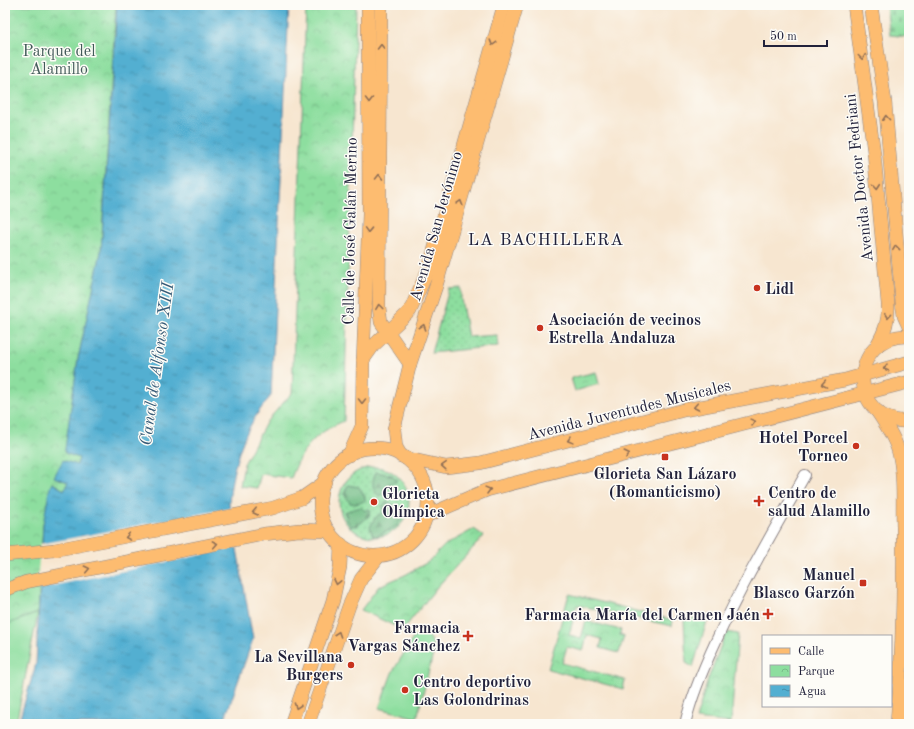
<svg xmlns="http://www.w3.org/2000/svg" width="914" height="729" font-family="'Old Standard TT',serif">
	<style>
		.grass { fill: url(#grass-dots); stroke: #58806d }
		.forest { fill: url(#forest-firs); stroke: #4a7060 }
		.cemetery { fill: url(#cemetery-stones); stroke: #58806d }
		.park { fill: url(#park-crowns); stroke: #58806d }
		.pitch { fill: #8dde9f; stroke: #58806d }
		.water { fill: url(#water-ripples); stroke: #3a6886 }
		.pier { fill: #f7e6d0 }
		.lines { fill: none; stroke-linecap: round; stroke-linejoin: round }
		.minor-casing { stroke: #8c8486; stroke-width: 12 }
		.major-casing { stroke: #8c8486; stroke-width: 14 }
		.minor { stroke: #fff; stroke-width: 10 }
		.major { stroke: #fdbc70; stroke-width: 13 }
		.oneway { stroke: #906f56 }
		.poi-dot { fill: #c8321e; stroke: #fdfcf7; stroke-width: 1.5 }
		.labels { text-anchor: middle; stroke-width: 3; stroke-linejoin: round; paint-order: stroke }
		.park-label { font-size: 16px; fill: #425a59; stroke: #fdfcf7 }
		.street-label { font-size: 16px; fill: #22223b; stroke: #fdfcf7 }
		.poi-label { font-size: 16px; font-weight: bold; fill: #22223b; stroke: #fdfcf7; text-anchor: start }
		.neighbourhood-label { font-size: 17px; letter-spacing: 1px; fill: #22223b; stroke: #fdfcf7 }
		.water-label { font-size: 17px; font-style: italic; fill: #365a77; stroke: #fdfcf7 }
	</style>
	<defs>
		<pattern id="grass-dots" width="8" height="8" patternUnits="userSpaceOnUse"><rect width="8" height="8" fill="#8dde9f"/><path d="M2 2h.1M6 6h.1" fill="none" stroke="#79be8a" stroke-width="1.8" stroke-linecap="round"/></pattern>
		<pattern id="forest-firs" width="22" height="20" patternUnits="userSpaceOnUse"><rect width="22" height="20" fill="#72bd86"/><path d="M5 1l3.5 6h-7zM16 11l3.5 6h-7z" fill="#5d996f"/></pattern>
		<pattern id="cemetery-stones" width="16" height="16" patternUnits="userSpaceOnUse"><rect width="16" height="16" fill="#8dde9f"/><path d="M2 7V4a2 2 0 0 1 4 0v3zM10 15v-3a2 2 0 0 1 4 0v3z" fill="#79be8a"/></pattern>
		<pattern id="park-crowns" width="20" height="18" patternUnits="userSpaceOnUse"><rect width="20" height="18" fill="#8dde9f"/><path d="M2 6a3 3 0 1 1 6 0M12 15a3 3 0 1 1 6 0" fill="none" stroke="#79be8a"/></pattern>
		<pattern id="water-ripples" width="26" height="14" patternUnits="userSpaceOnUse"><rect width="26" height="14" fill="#53afd1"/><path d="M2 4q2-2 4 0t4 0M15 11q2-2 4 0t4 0" fill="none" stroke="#448eab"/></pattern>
	</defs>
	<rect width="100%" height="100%" fill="#fdfcf7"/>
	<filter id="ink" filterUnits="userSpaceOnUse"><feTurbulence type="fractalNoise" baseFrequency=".025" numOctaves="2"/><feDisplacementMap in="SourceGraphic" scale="8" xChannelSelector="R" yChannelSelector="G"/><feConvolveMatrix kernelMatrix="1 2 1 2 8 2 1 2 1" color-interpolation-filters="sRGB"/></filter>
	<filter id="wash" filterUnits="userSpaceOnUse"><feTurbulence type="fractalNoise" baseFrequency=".012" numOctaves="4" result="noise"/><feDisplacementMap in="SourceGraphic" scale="16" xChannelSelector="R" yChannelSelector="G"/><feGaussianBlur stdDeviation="0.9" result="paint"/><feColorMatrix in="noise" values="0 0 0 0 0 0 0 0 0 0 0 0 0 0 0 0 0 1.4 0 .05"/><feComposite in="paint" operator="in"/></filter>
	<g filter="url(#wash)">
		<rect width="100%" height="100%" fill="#f7e6d0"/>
		<!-- grass -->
		<g class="grass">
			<polygon points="461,288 461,299 468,337 497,335 498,346 431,353 449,289"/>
			<circle cx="374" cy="502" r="35"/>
		</g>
		<!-- forest -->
		<g class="forest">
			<path d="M376 472 392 475 396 479V482L388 484 385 493 379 496C371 490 372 480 376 472Z"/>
			<polygon points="348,485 359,487 365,497 365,501 356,504 350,503 344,494"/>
			<polygon points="387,502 400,508 404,513 403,515 397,526 377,536 373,536 370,527 375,518 383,512 382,506"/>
			<polygon points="361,507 365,511 368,509 371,510 369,516 357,526 350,526 344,512"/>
		</g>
		<!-- cemetery -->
		<polygon class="cemetery" points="886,5 909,5 909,37 890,35"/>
		<!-- park -->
		<g class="park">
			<polygon points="5,5 116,5 101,252 78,359 65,453 79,458 77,465 54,477 68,482 64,490 53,483 43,524 38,613 5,625"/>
			<path d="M306 5H356L344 421C313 434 303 448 291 478L261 474 257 488 240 486 244 464 267 421 292 393Z"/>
			<polygon points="596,372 599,384 575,391 571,378"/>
			<polygon points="474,529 484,536 437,587 403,630 361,610 379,586 405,575 428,562 445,545"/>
			<polygon points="569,594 673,620 672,626 577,605 569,635 581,638 586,621 621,630 620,635 624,636 619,653 600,648 602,639 587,635 583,651 567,647 562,663 625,680 623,689 548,669"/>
			<polygon points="709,615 693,667 686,663 684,620"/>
			<polygon points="726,632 738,634 731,723 696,719 707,682"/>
		</g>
		<!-- pitch -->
		<g class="pitch">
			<polygon points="38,613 16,724 5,724 5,625"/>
			<polygon points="425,634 431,639 434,650 417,718 379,708 392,673 413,638 418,635"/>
		</g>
		<!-- water -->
		<path class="water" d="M117 5H289L271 396C244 426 232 465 229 504L253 639 223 724H18L36 664 43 524 50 487 52 483 64 490 68 482 54 477 63 460 77 465 79 458 65 453V449L78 359 101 252Z"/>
		<!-- pier -->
		<polygon class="pier" points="232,508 239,547 37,589 40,544"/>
	</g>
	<g filter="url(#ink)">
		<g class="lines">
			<!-- minor casing -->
			<g class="minor-casing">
				<path id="minor" d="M685 724C692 695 703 669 716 641 742 584 774 530 805 475"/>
			</g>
			<!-- major casing -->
			<g class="major-casing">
				<g id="major">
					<polyline points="381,5 379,307 381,322 410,364"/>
					<path d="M854 5 874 153 888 304C889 320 885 331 877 345"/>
					<polyline points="871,5 885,102 902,303 904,316 909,327"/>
					<path d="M909 336C846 334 849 425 909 421"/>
					<polyline points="363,360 373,346 410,311 429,268 504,5"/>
					<path d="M877 411C885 424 896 439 899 454 905 477 902 503 903 527 904 593 902 658 897 724"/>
					<circle cx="374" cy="502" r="54"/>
					<polyline points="349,455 362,426 363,362 369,214 368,5"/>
					<polyline points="401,456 396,447 394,429 410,364 436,286 517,5"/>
					<polyline points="405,458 446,467 480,463 684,410 845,380 909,362"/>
					<polyline points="426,516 487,490 909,382"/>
					<polyline points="5,555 54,550 273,508 302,498 325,482"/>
					<polyline points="5,590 26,582 264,534 299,530 329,531"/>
					<polyline points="291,724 333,600 340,567 341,544"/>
					<polyline points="308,724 349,606 361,579 379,556"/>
				</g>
			</g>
			<!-- minor -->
			<use href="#minor" class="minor"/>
			<!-- major -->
			<use href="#major" class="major"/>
		</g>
		<!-- one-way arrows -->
		<defs><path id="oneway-chevron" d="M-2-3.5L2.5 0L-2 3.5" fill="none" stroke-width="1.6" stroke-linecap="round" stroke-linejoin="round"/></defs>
		<g class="oneway">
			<use href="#oneway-chevron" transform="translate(493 43) rotate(106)"/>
			<use href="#oneway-chevron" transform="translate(381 47) rotate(-90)"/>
			<use href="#oneway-chevron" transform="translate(862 57) rotate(82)"/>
			<use href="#oneway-chevron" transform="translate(369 100) rotate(90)"/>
			<use href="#oneway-chevron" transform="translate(886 118) rotate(-94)"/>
			<use href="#oneway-chevron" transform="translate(379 177) rotate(-89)"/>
			<use href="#oneway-chevron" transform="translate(877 186) rotate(85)"/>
			<use href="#oneway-chevron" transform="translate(460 203) rotate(-74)"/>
			<use href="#oneway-chevron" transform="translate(368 230) rotate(92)"/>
			<use href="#oneway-chevron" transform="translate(896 248) rotate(-96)"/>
			<use href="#oneway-chevron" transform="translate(379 307) rotate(-97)"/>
			<use href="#oneway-chevron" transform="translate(888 316) rotate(95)"/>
			<use href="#oneway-chevron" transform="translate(423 327) rotate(-72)"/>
			<use href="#oneway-chevron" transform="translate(886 368) rotate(165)"/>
			<use href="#oneway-chevron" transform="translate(824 384) rotate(170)"/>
			<use href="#oneway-chevron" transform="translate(362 401) rotate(90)"/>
			<use href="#oneway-chevron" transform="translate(696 407) rotate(169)"/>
			<use href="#oneway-chevron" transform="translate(753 422) rotate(-15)"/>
			<use href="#oneway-chevron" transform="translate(570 440) rotate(165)"/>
			<use href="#oneway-chevron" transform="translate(627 454) rotate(-14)"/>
			<use href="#oneway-chevron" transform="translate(444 466) rotate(-176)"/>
			<use href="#oneway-chevron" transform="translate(488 490) rotate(-15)"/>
			<use href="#oneway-chevron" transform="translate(255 512) rotate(167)"/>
			<use href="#oneway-chevron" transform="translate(128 537) rotate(170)"/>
			<use href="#oneway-chevron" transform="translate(215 544) rotate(-11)"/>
			<use href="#oneway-chevron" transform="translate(87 569) rotate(-12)"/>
			<use href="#oneway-chevron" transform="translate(337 582) rotate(102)"/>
			<use href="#oneway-chevron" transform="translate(338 634) rotate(-71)"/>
			<use href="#oneway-chevron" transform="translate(297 706) rotate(109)"/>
		</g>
	</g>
	<!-- markers -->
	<g class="poi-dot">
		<circle cx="757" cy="288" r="4"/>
		<circle cx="540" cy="328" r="4"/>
		<circle cx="856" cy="446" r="4"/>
		<rect x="661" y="453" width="8" height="8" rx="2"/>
		<path d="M757 495h4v4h4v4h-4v4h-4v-4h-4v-4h4z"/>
		<circle cx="374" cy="502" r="4"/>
		<rect x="859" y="579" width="8" height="8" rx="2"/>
		<path d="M766 608h4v4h4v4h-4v4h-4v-4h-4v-4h4z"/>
		<path d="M466 630h4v4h4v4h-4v4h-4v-4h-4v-4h4z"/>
		<circle cx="351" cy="665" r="4"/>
		<circle cx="405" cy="690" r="4"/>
	</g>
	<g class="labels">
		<!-- park labels -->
		<g class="park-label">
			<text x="59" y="56">Parque del<tspan x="59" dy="18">Alamillo</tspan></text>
		</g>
		<!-- street labels -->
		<g class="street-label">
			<text transform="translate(858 178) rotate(-96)" y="6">Avenida Doctor Fedriani</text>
			<text transform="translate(435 226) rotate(-74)" y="6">Avenida San Jerónimo</text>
			<text transform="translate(349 231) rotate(-89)" y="6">Calle de José Galán Merino</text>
			<text transform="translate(629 409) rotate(-14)" y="6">Avenida Juventudes Musicales</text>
		</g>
		<!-- poi labels -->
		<g class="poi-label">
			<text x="765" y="294">Lidl</text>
			<text x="548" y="325">Asociación de vecinos<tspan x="548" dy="18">Estrella Andaluza</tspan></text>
			<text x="848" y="443" text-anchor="end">Hotel Porcel<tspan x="848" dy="18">Torneo</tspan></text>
			<text x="665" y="479" text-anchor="middle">Glorieta San Lázaro<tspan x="665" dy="18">(Romanticismo)</tspan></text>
			<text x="768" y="498">Centro de<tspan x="768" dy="18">salud Alamillo</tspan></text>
			<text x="382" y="499">Glorieta<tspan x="382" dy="18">Olímpica</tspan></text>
			<text x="855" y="580" text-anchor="end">Manuel<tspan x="855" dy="18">Blasco Garzón</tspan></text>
			<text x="760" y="620" text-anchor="end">Farmacia María del Carmen Jaén</text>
			<text x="460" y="633" text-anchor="end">Farmacia<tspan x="460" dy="18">Vargas Sánchez</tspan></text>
			<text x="343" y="662" text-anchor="end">La Sevillana<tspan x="343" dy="18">Burgers</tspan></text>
			<text x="413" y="687">Centro deportivo<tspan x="413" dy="18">Las Golondrinas</tspan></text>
		</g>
		<!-- neighbourhood labels -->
		<g class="neighbourhood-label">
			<text x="546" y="245">LA BACHILLERA</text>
		</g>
		<!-- water labels -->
		<g class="water-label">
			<text transform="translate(156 364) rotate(-82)" y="6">Canal de Alfonso XIII</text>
		</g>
	</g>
	<!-- margin -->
	<rect width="914" height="729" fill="none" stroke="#fdfcf7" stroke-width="20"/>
	<!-- legend -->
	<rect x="762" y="635" width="130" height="72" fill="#fdfcf7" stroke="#a5a5ac"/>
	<rect x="770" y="648" width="20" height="6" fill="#fdbc70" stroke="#a5a5ac"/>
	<text x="798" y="655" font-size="12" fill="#22223b">Calle</text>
	<rect x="770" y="665" width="20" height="12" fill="url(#park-crowns)" stroke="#a5a5ac"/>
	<text x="798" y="675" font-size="12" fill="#22223b">Parque</text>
	<rect x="770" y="685" width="20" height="12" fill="url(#water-ripples)" stroke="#a5a5ac"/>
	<text x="798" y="695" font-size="12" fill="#22223b">Agua</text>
	<!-- scale -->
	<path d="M764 40v6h63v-6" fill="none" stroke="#22223b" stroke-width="2"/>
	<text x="770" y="40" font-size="12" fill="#22223b" stroke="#fdfcf7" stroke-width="3" paint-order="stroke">50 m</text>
</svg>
